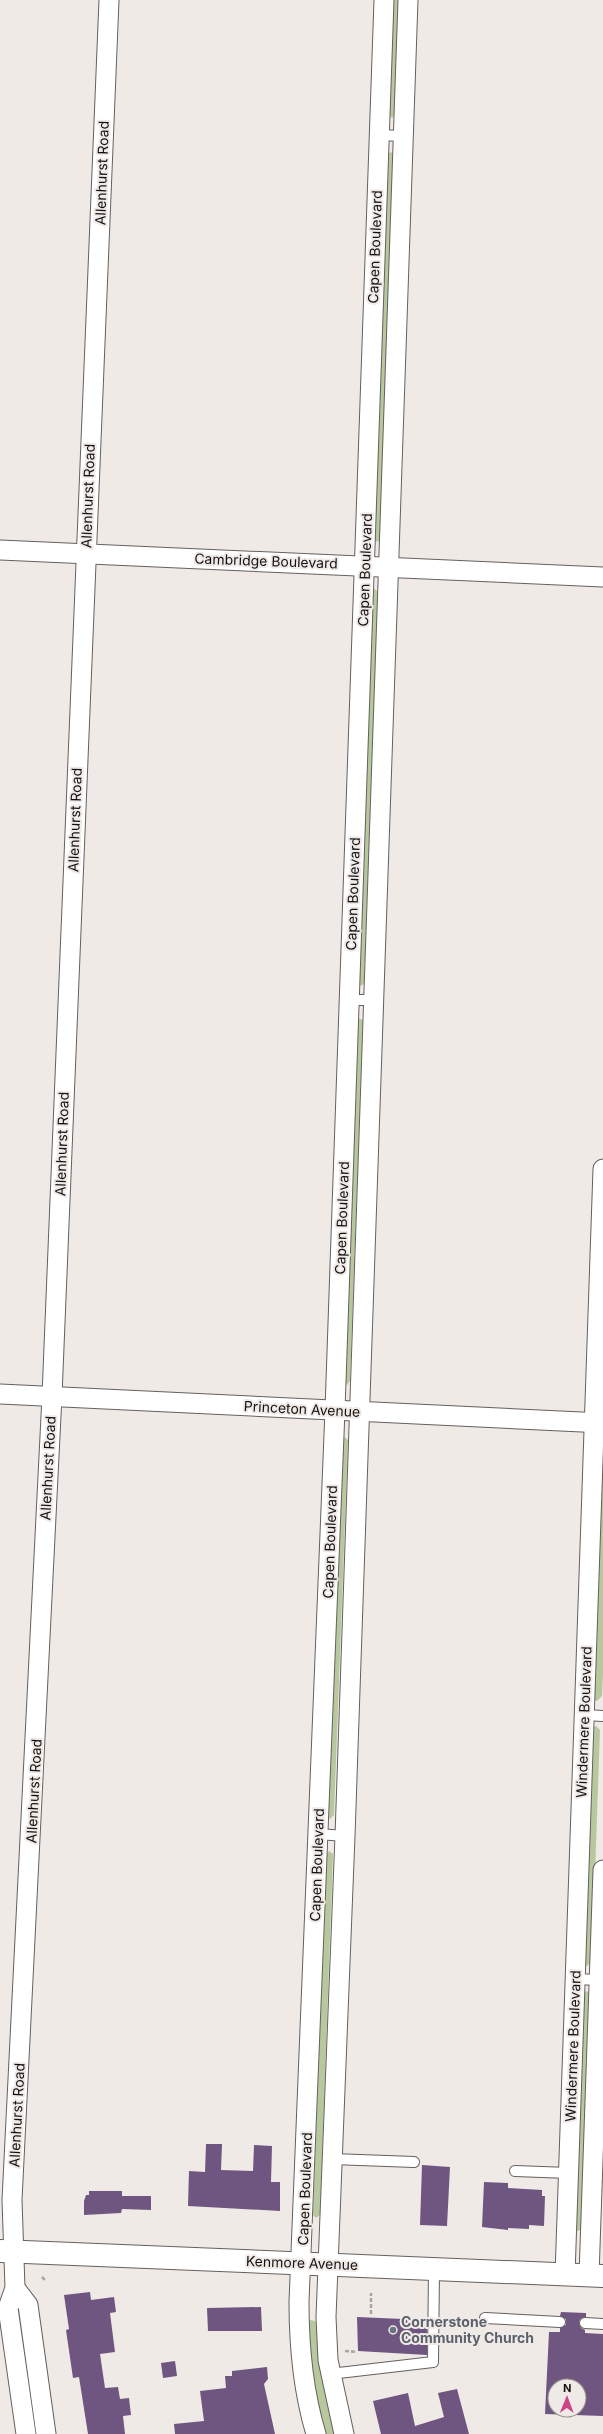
<svg xmlns="http://www.w3.org/2000/svg" width="603" height="2434" font-family="Inter,sans-serif">
	<style>
		.green { fill: #b7c89e }
		.building { fill: #6e5680; fill-rule: evenodd }
		.lines { fill: none; stroke-linecap: round; stroke-linejoin: round }
		.service-casing { stroke: #65605e; stroke-width: 12 }
		.minor-casing { stroke: #65605e; stroke-width: 21 }
		.secondary-casing { stroke: #65605e; stroke-width: 24 }
		.path { stroke: #a9a4a2; stroke-width: 2.5; stroke-dasharray: 4 2; stroke-linecap: butt }
		.service { stroke: #fff; stroke-width: 10 }
		.minor { stroke: #fff; stroke-width: 19 }
		.secondary { stroke: #fff; stroke-width: 22 }
		.worship-dot { fill: #6b7280; stroke: #f0eae7; stroke-width: 1.5 }
		.labels { text-anchor: middle; stroke-width: 4; stroke-linejoin: round; paint-order: stroke }
		.street-label { font-size: 14px; fill: #141211; stroke: #f0eae7 }
		.worship-label { font-size: 14px; font-weight: bold; fill: #5b616d; stroke: #f0eae7; text-anchor: start }
	</style>
	<rect width="100%" height="100%" fill="#f0eae7"/>
	<!-- green -->
	<g class="green">
		<polygon points="393,0 399,0 395,115 392,118 389,115"/>
		<polygon points="391,152 394,155 380,540 377,542 374,539 387,155"/>
		<polygon points="375,589 378,592 364,984 360,986 359,986 373,590"/>
		<polygon points="357,1018 363,1020 350,1381 347,1385 344,1384"/>
		<polygon points="344,1437 348,1440 334,1815 330,1819 327,1815 342,1438"/>
		<polygon points="603,1462 603,1673 602,1696 597,1701 593,1700 601,1463"/>
		<polygon points="596,1726 600,1730 592,1961 587,1966 584,1965 593,1727"/>
		<polygon points="329,1851 333,1854 320,2215 316,2218 313,2215 326,1854"/>
		<polygon points="583,1991 589,1992 582,2229 578,2231 574,2229"/>
		<polygon points="311,2320 315,2321 317,2325 328,2403 337,2434 325,2434 317,2404 306,2326 307,2322"/>
	</g>
	<!-- building -->
	<g class="building">
		<polygon points="206,2144 222,2144 221,2170 253,2171 254,2145 272,2146 271,2182 280,2182 280,2211 188,2206 189,2171 205,2172"/>
		<polygon points="422,2165 450,2167 447,2226 420,2225"/>
		<polygon points="484,2182 508,2183 508,2188 542,2190 542,2196 545,2196 544,2226 529,2225 529,2229 508,2228 508,2230 482,2227"/>
		<polygon points="89,2191 122,2191 122,2196 151,2196 151,2210 122,2209 121,2213 84,2215 84,2201 86,2195 89,2195"/>
		<polygon points="90,2292 91,2300 114,2297 116,2312 110,2313 115,2352 100,2354 105,2388 118,2387 120,2399 129,2398 131,2415 123,2416 125,2434 88,2434 79,2377 73,2378 66,2330 69,2329 64,2295"/>
		<polygon points="261,2307 262,2331 208,2331 207,2308"/>
		<path d="M561 2312 586 2313V2317L580 2319 579 2323 581 2328 585 2330V2333L603 2334V2416L545 2414 549 2332H560V2328L566 2325V2319L560 2316ZM555 2386H579V2410H555Z"/>
		<polygon points="357,2317 427,2320 427,2355 358,2351"/>
		<polygon points="175,2361 177,2376 163,2378 161,2363"/>
		<polygon points="267,2367 268,2379 264,2384 275,2434 175,2434 174,2424 204,2421 200,2391 226,2388 225,2376 232,2376 232,2371"/>
		<polygon points="457,2389 469,2434 381,2434 373,2401 408,2393 415,2426 444,2417 438,2393"/>
	</g>
	<g class="lines">
		<!-- service casing -->
		<g class="service-casing">
			<g id="service">
				<polyline points="379,135 403,136"/>
				<polyline points="349,1000 373,1000"/>
				<polyline points="584,1715 603,1716"/>
				<polyline points="318,1834 345,1836"/>
				<polyline points="575,1979 599,1980"/>
				<polyline points="332,2159 414,2162"/>
				<polyline points="515,2171 569,2173"/>
				<polyline points="485,2318 560,2322"/>
				<polyline points="585,2323 603,2324"/>
				<polyline points="330,2374 433,2362 434,2269"/>
			</g>
		</g>
		<!-- minor casing -->
		<g class="minor-casing">
			<g id="minor">
				<polyline points="0,550 603,577"/>
				<polyline points="0,1394 603,1423"/>
				<polyline points="565,2275 603,1169"/>
				<polyline points="589,2276 603,1870"/>
				<polyline points="15,2288 28,2305 46,2434"/>
				<polyline points="26,2434 8,2308 15,2288 12,2200 52,1396 109,0"/>
				<path d="M316 2434C303 2391 299 2347 299 2302L335 1410 384 0"/>
				<polyline points="344,2434 328,2360 326,2317 345,1836 408,0"/>
			</g>
		</g>
		<!-- secondary casing -->
		<g class="secondary-casing">
			<polyline id="secondary" points="0,2251 603,2276"/>
		</g>
		<!-- path -->
		<g class="path">
			<polyline points="42,2277 45,2280"/>
			<polyline points="371,2314 371,2293"/>
			<polyline points="345,2351 357,2352"/>
		</g>
		<!-- service -->
		<use href="#service" class="service"/>
		<!-- minor -->
		<use href="#minor" class="minor"/>
		<!-- secondary -->
		<use href="#secondary" class="secondary"/>
	</g>
	<!-- markers -->
	<circle class="worship-dot" cx="393" cy="2330" r="4"/>
	<g class="labels">
		<!-- street labels -->
		<g class="street-label">
			<text transform="translate(102 173) rotate(-88)" y="5">Allenhurst Road</text>
			<text transform="translate(375 247) rotate(-88)" y="5">Capen Boulevard</text>
			<text transform="translate(88 496) rotate(-88)" y="5">Allenhurst Road</text>
			<text transform="translate(266 561) rotate(2)" y="5">Cambridge Boulevard</text>
			<text transform="translate(365 570) rotate(-88)" y="5">Capen Boulevard</text>
			<text transform="translate(75 820) rotate(-88)" y="5">Allenhurst Road</text>
			<text transform="translate(353 894) rotate(-88)" y="5">Capen Boulevard</text>
			<text transform="translate(62 1144) rotate(-88)" y="5">Allenhurst Road</text>
			<text transform="translate(342 1218) rotate(-88)" y="5">Capen Boulevard</text>
			<text transform="translate(302 1409) rotate(3)" y="5">Princeton Avenue</text>
			<text transform="translate(48 1468) rotate(-87)" y="5">Allenhurst Road</text>
			<text transform="translate(330 1542) rotate(-88)" y="5">Capen Boulevard</text>
			<text transform="translate(584 1722) rotate(-88)" y="5">Windermere Boulevard</text>
			<text transform="translate(34 1791) rotate(-87)" y="5">Allenhurst Road</text>
			<text transform="translate(317 1865) rotate(-88)" y="5">Capen Boulevard</text>
			<text transform="translate(573 2046) rotate(-88)" y="5">Windermere Boulevard</text>
			<text transform="translate(17 2115) rotate(-87)" y="5">Allenhurst Road</text>
			<text transform="translate(305 2189) rotate(-88)" y="5">Capen Boulevard</text>
			<text transform="translate(302 2263) rotate(2)" y="5">Kenmore Avenue</text>
		</g>
		<!-- worship labels -->
		<g class="worship-label">
			<text x="401" y="2327">Cornerstone<tspan x="401" dy="16">Community Church</tspan></text>
		</g>
	</g>
	<!-- north arrow -->
	<g transform="translate(567 2398) rotate(1)"><circle r="19" fill="#f0eae7" stroke="#989491"/>
	<path d="M0-3L7 15L0 10L-7 15Z" fill="#cc4584"/>
	<text y="-6" font-size="11" font-weight="bold" text-anchor="middle" fill="#141211">N</text>
	</g>
</svg>
